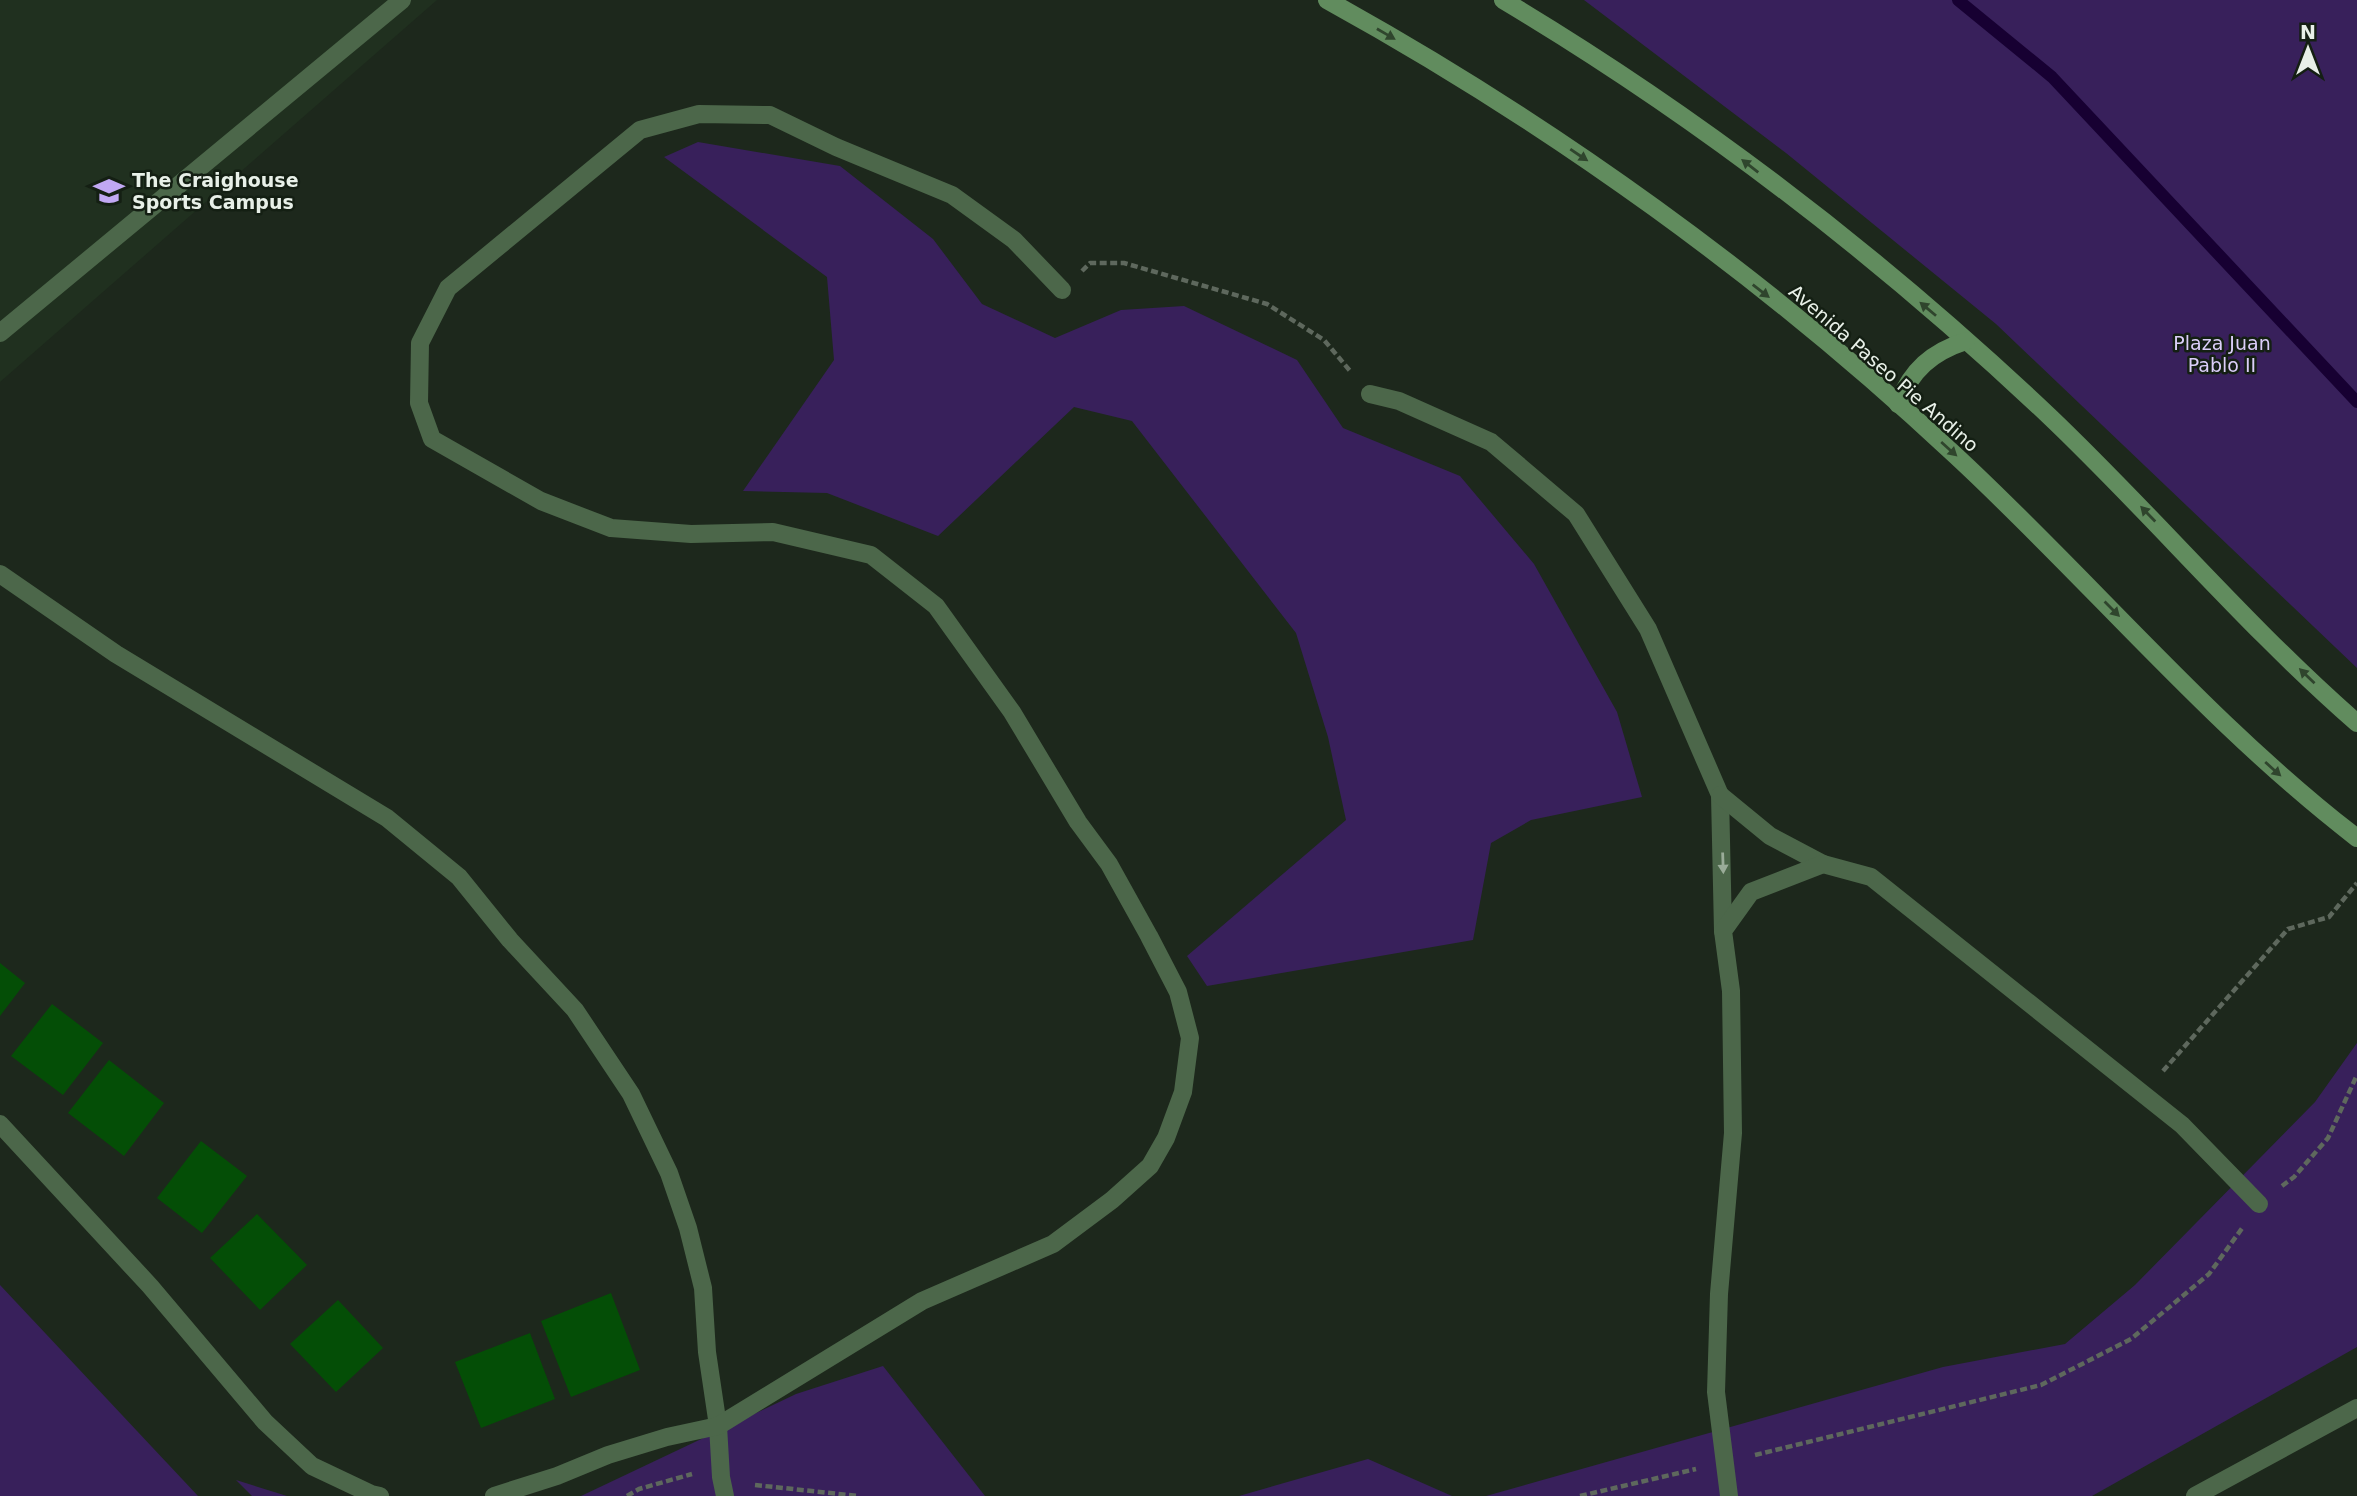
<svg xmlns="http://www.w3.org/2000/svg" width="2357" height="1496" font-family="'DejaVu Sans',sans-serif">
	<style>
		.built { fill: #20301f }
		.green { fill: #38205b }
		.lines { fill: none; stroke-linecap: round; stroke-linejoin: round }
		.stream { stroke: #170032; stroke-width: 12 }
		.building { fill: #044e06 }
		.path { stroke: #5e685d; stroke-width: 4.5; stroke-dasharray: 7 3.5; stroke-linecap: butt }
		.service { stroke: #4c674a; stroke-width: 18 }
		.minor { stroke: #4c674a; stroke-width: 18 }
		.secondary { stroke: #618c5e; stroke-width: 18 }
		.oneway { fill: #2f452d }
		.oneway2 { fill: #9aac99 }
		.labels { text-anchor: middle; stroke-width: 5; stroke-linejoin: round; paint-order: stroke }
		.poi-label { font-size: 19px; font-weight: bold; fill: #e8f0e8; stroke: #141f13; text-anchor: start }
		.park-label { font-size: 19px; fill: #dbcef9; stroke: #141f13 }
		.street-label { font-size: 19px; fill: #e8f0e8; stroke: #141f13 }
	</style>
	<rect width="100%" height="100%" fill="#1d281c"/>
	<!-- built -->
	<polygon class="built" points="0,0 437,0 0,382"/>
	<!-- green -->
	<g class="green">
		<polygon points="1584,0 2357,0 2357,668 1996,324 1786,153"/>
		<polygon points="698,142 840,166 933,239 982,304 1055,338 1121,310 1184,306 1297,360 1343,428 1460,476 1534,564 1617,712 1642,797 1531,820 1491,843 1473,940 1207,986 1187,956 1346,820 1328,737 1296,633 1132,421 1074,407 938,536 827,493 743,491 834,360 827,277 664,157"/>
		<polygon points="2357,1043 2357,1347 2092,1496 1486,1496 1943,1367 2065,1344 2135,1285 2315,1102"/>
		<polygon points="0,1285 198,1496 0,1496"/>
		<polygon points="883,1366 985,1496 581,1496 796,1394"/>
		<polygon points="1368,1459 1452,1496 1239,1496"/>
		<polygon points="236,1480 287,1496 252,1496"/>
	</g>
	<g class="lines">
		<!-- stream -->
		<polyline class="stream" points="1958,0 2052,77 2357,402"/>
	</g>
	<!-- building -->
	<g class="building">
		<polygon points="0,963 25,983 0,1016"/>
		<polygon points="52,1004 103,1043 63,1095 11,1056"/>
		<polygon points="109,1060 164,1103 124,1156 68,1113"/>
		<polygon points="201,1141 247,1176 202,1233 157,1198"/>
		<polygon points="257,1214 307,1265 260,1310 210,1258"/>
		<polygon points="611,1293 640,1370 571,1397 541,1321"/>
		<polygon points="338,1300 383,1348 336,1392 290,1344"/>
		<polygon points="530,1333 555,1399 481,1428 455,1362"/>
	</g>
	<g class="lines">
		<!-- path -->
		<g class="path">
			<polyline points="1082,271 1090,263 1124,263 1267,304 1324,340 1351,372"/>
			<polyline points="2163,1071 2288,929 2329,917 2357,883"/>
			<polyline points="2282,1186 2294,1177 2328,1138 2357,1075"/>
			<polyline points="1755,1455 2041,1385 2131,1339 2209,1274 2243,1227"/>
			<polyline points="755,1485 858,1496"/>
			<polyline points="627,1496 639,1489 692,1474"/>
			<polyline points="1580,1496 1696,1469"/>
		</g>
		<!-- service -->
		<polyline class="service" points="0,333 402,0"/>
		<!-- minor -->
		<g class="minor">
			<polyline points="1370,394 1399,401 1491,442 1576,514 1648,629 1720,795 1723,931"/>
			<polyline points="0,574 116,654 387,818 459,877 510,940 575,1010 631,1094 669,1173 688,1228 703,1288 707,1352 718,1426 721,1477 725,1496"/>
			<polyline points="1720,795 1770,836 1823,864"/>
			<polyline points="0,1124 150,1286 265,1422 312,1466 371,1494 380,1496"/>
			<polyline points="494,1496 557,1476 608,1455 667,1437 718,1426 922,1301 1053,1244 1112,1200 1150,1166 1166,1138 1183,1092 1190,1038 1178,992 1149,936 1109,864 1078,822 1012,712 936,606 871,555 773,532 691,534 611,528 541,501 432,439 419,403 420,343 448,288 640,130 699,114 770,115 836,147 952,195 1014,240 1062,290"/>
			<polyline points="1729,1496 1716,1392 1719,1294 1733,1133 1731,991 1723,931 1751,892 1823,864 1871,877 2182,1125 2259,1204"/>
			<polyline points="2195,1496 2357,1408"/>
		</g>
		<!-- secondary -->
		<g class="secondary">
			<path d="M1327 0C1552 124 1767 279 1955 455 2091 581 2210 725 2357 838"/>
			<path d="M1503 0C1699 117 1883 259 2049 416 2154 516 2248 628 2357 723"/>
			<path d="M1898 404C1911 370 1932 352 1966 341"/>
		</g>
	</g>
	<!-- one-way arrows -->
	<defs><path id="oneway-solid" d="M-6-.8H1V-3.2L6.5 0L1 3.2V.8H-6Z" transform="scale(1.75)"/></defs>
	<g class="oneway">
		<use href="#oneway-solid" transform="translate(1386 34) rotate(30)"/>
		<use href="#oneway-solid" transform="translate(1579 155) rotate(34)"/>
		<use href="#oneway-solid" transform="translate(1750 166) rotate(-142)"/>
		<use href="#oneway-solid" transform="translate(1761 291) rotate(38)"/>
		<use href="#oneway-solid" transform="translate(1928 309) rotate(-140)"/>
		<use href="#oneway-solid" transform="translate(1949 449) rotate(42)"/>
		<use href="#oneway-solid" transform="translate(2148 514) rotate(-134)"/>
		<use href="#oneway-solid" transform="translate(2112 609) rotate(45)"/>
		<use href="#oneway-solid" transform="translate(2307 676) rotate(-136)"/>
		<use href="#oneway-solid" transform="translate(2273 769) rotate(42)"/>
	</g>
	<use class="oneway2" href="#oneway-solid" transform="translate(1723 863) rotate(88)"/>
	<!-- icons -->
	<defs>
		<g id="school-bare" transform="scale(2.415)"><path d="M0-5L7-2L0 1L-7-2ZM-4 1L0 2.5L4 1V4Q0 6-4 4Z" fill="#c1a8f3" stroke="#141f13" stroke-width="2.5" paint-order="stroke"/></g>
	</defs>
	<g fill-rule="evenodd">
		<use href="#school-bare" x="109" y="191"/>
	</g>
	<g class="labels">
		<!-- poi labels -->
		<g class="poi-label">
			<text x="132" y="187">The Craighouse<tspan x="132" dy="22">Sports Campus</tspan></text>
		</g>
		<!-- park labels -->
		<g class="park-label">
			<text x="2222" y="350">Plaza Juan<tspan x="2222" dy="22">Pablo II</tspan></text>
		</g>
		<!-- street labels -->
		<g class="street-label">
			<text transform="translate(1884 368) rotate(41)" y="7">Avenida Paseo Pie Andino</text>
		</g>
	</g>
	<!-- north arrow -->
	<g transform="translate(2308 49)" stroke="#141f13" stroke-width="5" paint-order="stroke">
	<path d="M0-5L12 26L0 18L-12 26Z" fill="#e8f0e8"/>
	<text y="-10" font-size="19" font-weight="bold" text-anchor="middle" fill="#e8f0e8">N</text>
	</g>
</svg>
